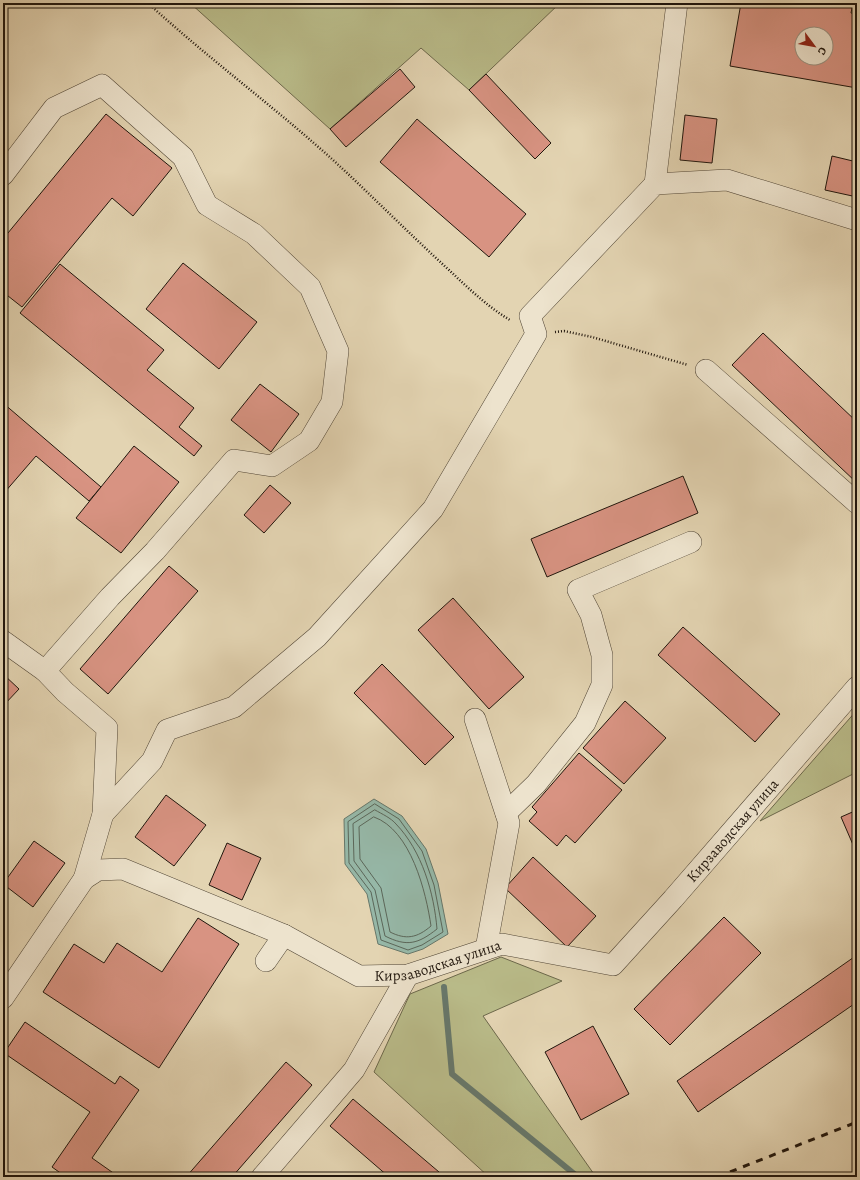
<svg xmlns="http://www.w3.org/2000/svg" width="860" height="1180" font-family="Alegreya,serif">
	<style>
		.green { fill: #b9bb89; stroke: #6c684b }
		.water { fill: #96b8a8; stroke: #67776a }
		.lines { fill: none; stroke-linecap: round; stroke-linejoin: round }
		.shore { stroke: #5b675a; stroke-width: 1 }
		.stream { stroke: #67776a; stroke-width: 6 }
		.building { fill: #d89382; stroke: #20160d; fill-rule: evenodd }
		.minor-casing { stroke: #514636; stroke-width: 22 }
		.path { stroke: #20160d; stroke-width: 2.5; stroke-dasharray: 1 2; stroke-linecap: butt }
		.minor { stroke: #ede3cd; stroke-width: 21 }
		.rail { stroke: #20160d; stroke-width: 3; stroke-dasharray: 7 7; stroke-linecap: butt }
		.labels { text-anchor: middle; stroke-width: 3; stroke-linejoin: round; paint-order: stroke }
		.street-label { font-size: 15px; fill: #20160d; stroke: #ede3cd }
	</style>
	<rect width="100%" height="100%" fill="#e3d4b2"/>
	<filter id="stains"><feTurbulence type="fractalNoise" baseFrequency=".005" numOctaves="4"/><feColorMatrix values="0 0 0 0 .2 0 0 0 0 .09 0 0 0 0 .02 0 0 0 .5 -.17"/></filter>
	<radialGradient id="worn" r=".72"><stop offset=".6" stop-color="#630" stop-opacity="0"/><stop offset="1" stop-color="#630" stop-opacity=".3"/></radialGradient>
	<!-- green -->
	<g class="green">
		<polygon points="190,3 560,3 469,90 421,48 330,129"/>
		<polygon points="857,710 857,772 760,821"/>
		<polygon points="501,957 562,981 483,1016 596,1177 489,1177 374,1072 410,994"/>
	</g>
	<!-- water -->
	<polygon class="water" points="374,799 402,816 426,849 438,883 448,934 423,949 408,954 378,944 367,894 345,864 344,819"/>
	<g class="lines">
		<!-- shore -->
		<g class="shore">
			<polygon points="375,804 399,819 422,851 434,885 443,932 422,945 408,950 381,940 371,892 349,863 348,822"/>
			<path d="M375 810C382 814 391 818 396 824 422 851 434 893 437 929 418 944 407 947 385 936L375 890 354 861 353 824Z"/>
			<path d="M374 817C411 830 426 892 431 926 417 938 406 940 390 932L381 888 360 859 359 827Z"/>
		</g>
		<!-- stream -->
		<polyline class="stream" points="444,987 452,1074 578,1177"/>
	</g>
	<!-- building -->
	<g class="building">
		<path d="M741 3H853L851 13 857 14V88L730 66ZM802 34H826V58H802Z"/>
		<polygon points="400,69 415,87 346,147 330,129"/>
		<polygon points="486,74 551,143 535,159 469,90"/>
		<polygon points="106,114 172,168 133,216 112,198 22,307 3,292 3,239"/>
		<polygon points="685,115 717,119 712,163 680,160"/>
		<polygon points="417,119 526,214 489,257 380,162"/>
		<polygon points="832,156 857,162 857,197 825,190"/>
		<polygon points="183,263 257,322 219,369 146,309"/>
		<polygon points="60,264 164,350 147,370 194,408 179,427 202,446 194,456 20,313"/>
		<polygon points="763,333 857,422 857,483 732,365"/>
		<polygon points="260,384 299,414 271,452 231,420"/>
		<polygon points="3,403 101,487 89,501 36,456 4,493 3,492"/>
		<polygon points="134,446 179,482 121,553 76,518"/>
		<polygon points="683,476 698,513 547,577 531,539"/>
		<polygon points="270,485 291,503 264,533 244,515"/>
		<polygon points="169,566 198,591 108,694 80,669"/>
		<polygon points="453,598 524,677 489,709 418,630"/>
		<polygon points="683,627 780,714 755,742 658,655"/>
		<polygon points="382,664 454,737 425,765 354,693"/>
		<polygon points="3,674 19,689 3,706"/>
		<polygon points="625,701 666,738 624,784 583,748"/>
		<polygon points="579,753 622,790 575,843 566,835 557,846 529,821 537,812 532,807"/>
		<polygon points="166,795 206,825 174,866 135,837"/>
		<polygon points="857,810 857,854 841,817"/>
		<polygon points="34,841 65,863 33,907 3,884"/>
		<polygon points="227,843 261,858 242,900 209,885"/>
		<polygon points="533,857 596,916 567,947 505,888"/>
		<polygon points="724,917 761,953 670,1045 634,1009"/>
		<polygon points="198,918 239,944 159,1068 43,992 74,944 104,963 117,943 162,972"/>
		<polygon points="857,955 857,1002 698,1112 677,1081"/>
		<polygon points="25,1022 115,1084 120,1076 139,1090 92,1158 119,1177 66,1177 52,1167 90,1112 4,1053"/>
		<polygon points="593,1026 629,1094 581,1120 545,1052"/>
		<polygon points="286,1062 312,1085 232,1177 186,1177"/>
		<polygon points="353,1099 439,1172 435,1177 389,1177 330,1126"/>
	</g>
	<g class="lines">
		<!-- minor casing -->
		<g class="minor-casing">
			<g id="minor">
				<polyline points="3,175 54,108 102,85 183,157 207,205 254,234 310,287 338,351 332,402 309,441 272,466 234,460 155,551 110,597 45,671 65,692 107,728 103,814 84,879"/>
				<polyline points="655,184 677,3"/>
				<polyline points="706,370 857,503"/>
				<polyline points="3,641 45,671"/>
				<polyline points="475,719 509,823 486,949"/>
				<polyline points="506,813 536,784 585,723 602,685 602,655 591,615 578,590 691,542"/>
				<polyline points="103,814 152,761 167,730 234,707 317,637 433,509 536,334 530,316 655,184 727,180 857,220"/>
				<polyline points="266,961 284,935"/>
				<path id="s1" d="M3 998 84 879 98 870 123 869 284 935 359 976 408 975 502 944 613 965 673 899 857 687"/>
				<polyline points="262,1177 354,1070 408,975"/>
			</g>
		</g>
		<!-- path -->
		<g class="path">
			<path d="M148 3C212 62 283 113 346 172 381 205 414 238 449 270 468 288 488 307 510 320"/>
			<polyline points="555,332 564,331 592,337 688,365"/>
		</g>
		<!-- minor -->
		<use href="#minor" class="minor"/>
		<!-- rail -->
		<polyline class="rail" points="717,1177 857,1122"/>
	</g>
	<g class="labels">
		<!-- street labels -->
		<g class="street-label">
			<text dy="5" stroke="none"><textPath href="#s1" startOffset="886">Кирзаводская улица</textPath></text>
			<text dy="5" stroke="none"><textPath href="#s1" startOffset="526">Кирзаводская улица</textPath></text>
		</g>
	</g>
	<!-- margin -->
	<rect width="860" height="1180" fill="none" stroke="#e3d4b2" stroke-width="16"/>
	<rect x="4" y="4" width="852" height="1172" fill="none" stroke="#20160d" stroke-width="2"/>
	<rect x="8" y="8" width="844" height="1164" fill="none" stroke="#20160d"/>
	<!-- north arrow -->
	<g transform="translate(814 46) rotate(122)"><circle r="19" fill="#ede3cd" stroke="#9b9180"/>
	<path d="M0-3L7 15L0 10L-7 15Z" fill="#8f2418"/>
	<text y="-6" font-size="11" font-weight="bold" text-anchor="middle" fill="#20160d">С</text>
	</g>
	<rect width="100%" height="100%" filter="url(#stains)"/>
	<rect width="100%" height="100%" fill="url(#worn)"/>
</svg>
